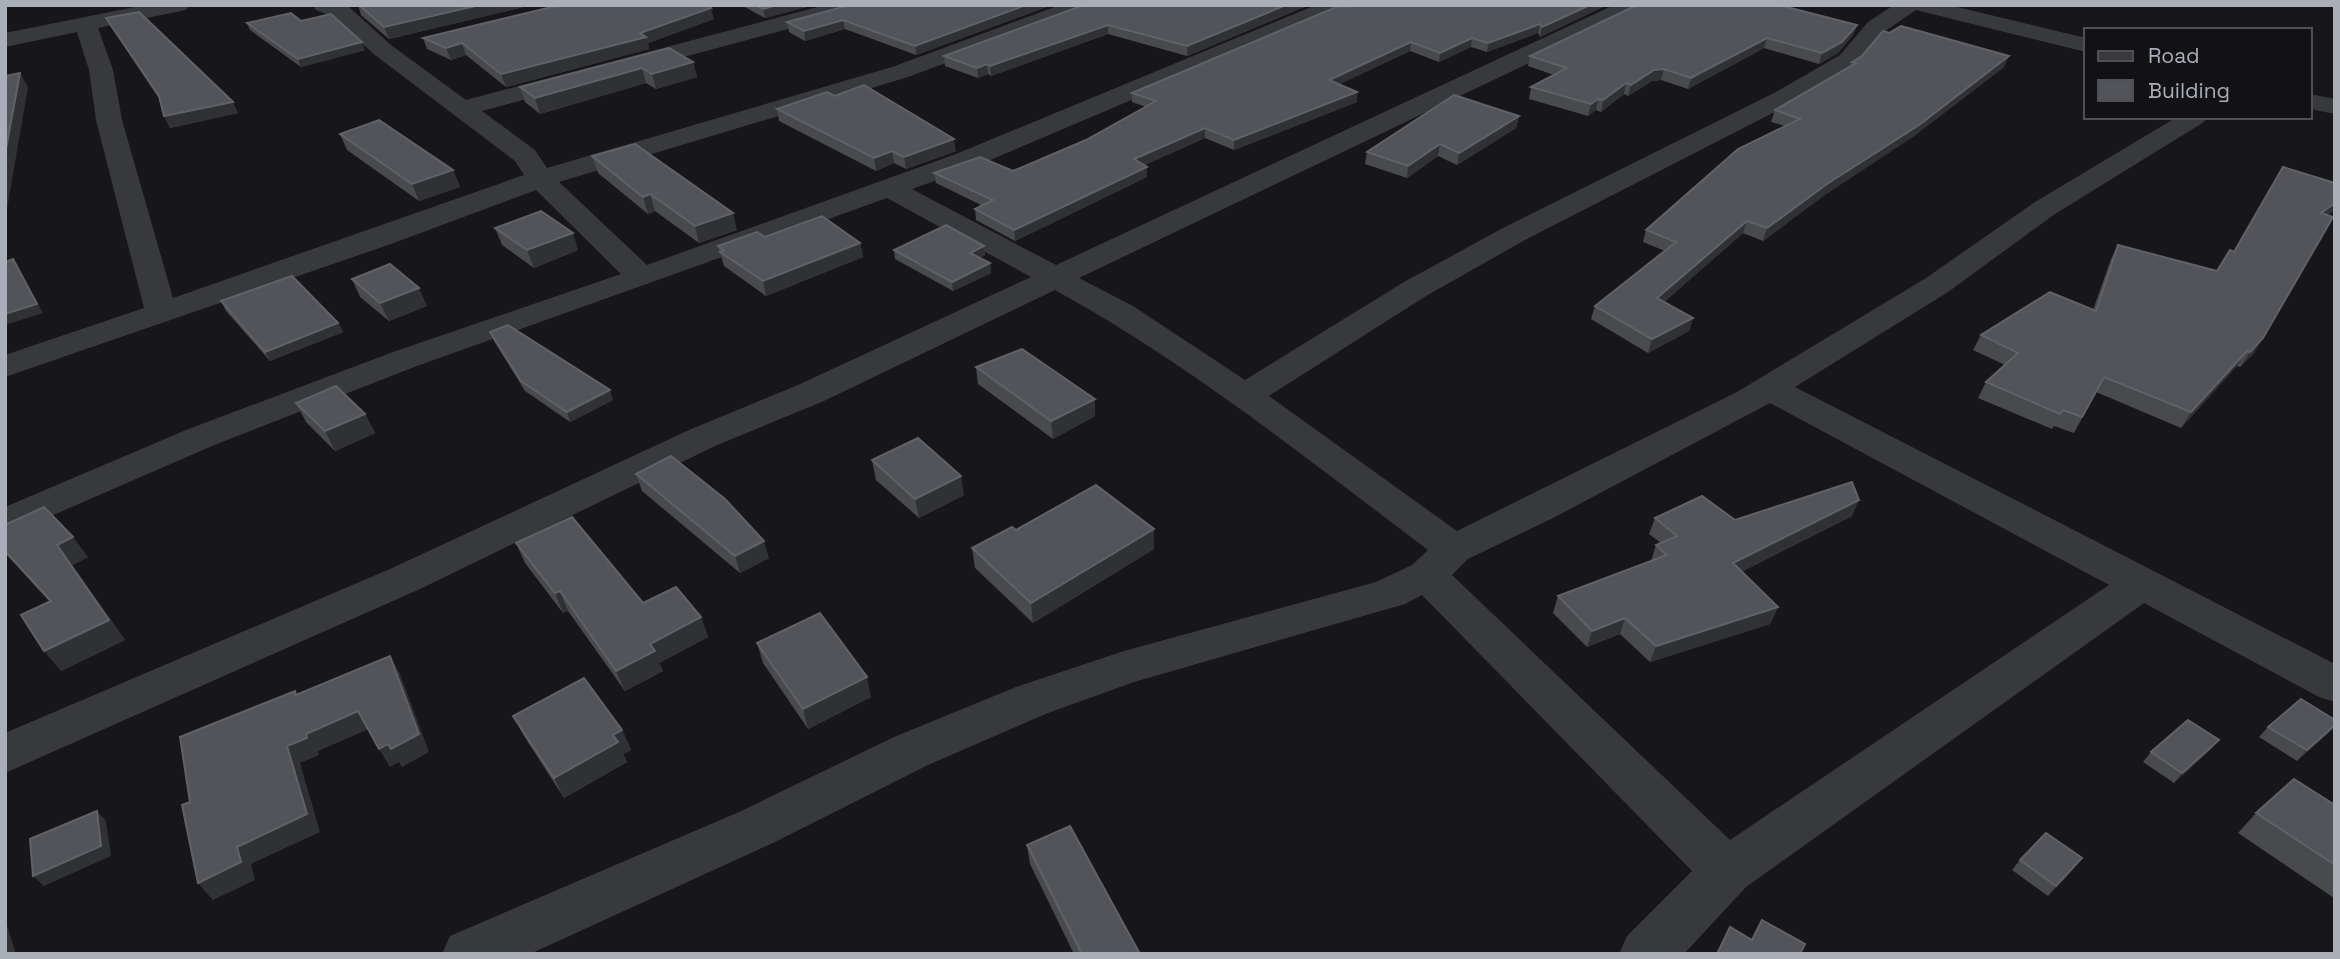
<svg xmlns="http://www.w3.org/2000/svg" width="2340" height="959" font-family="'Space Grotesk',sans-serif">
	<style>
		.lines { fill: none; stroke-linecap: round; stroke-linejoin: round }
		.minor { fill: #38393d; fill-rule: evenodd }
		.wall { fill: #484a4e }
		.shaded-wall { fill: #303134 }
		.building { fill: #535459; stroke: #606268; stroke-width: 2 }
	</style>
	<rect width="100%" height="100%" fill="#171719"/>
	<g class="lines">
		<!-- minor -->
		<g class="minor">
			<path d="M145 5H189L186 10 98 28 113 70 122 120 173 298 524 175 515 161 375 55 333 17 316 10 313 5 349 7 391 45 466 100 825 5H862L859 10 482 111 535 150 547 168 892 67 1060 5H1092L1089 10 908 77 559 182 647 265 956 154 1316 5H1346L1343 10 976 166 912 189 1056 265 1614 5H1643L1640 10 1079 278 1133 306 1245 380 1404 282 1503 228 1776 92 1840 55 1868 22 1894 5H1949L2086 38V52L1916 10 1884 32 1856 65 1794 102 1525 240 1426 296 1269 396 1457 531 1737 392 1926 278 2035 202 2177 117H2208L2204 122 2055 214 1948 292 1795 387 2335 664V702L2319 697 2144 603 1746 887 1684 954H1619L1627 936 1692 871 1422 595 1405 604 1134 682 1048 713 928 765 775 842 530 954H442L450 936 739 812 894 737 1016 687 1124 651 1376 582 1412 565 1428 550C1307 459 1188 363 1055 290L824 401 715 446 420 589 5 773V733L390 569 689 430 798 385 1031 277 887 198 417 366 212 446 5 536V507L186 430 393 352 621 274 536 190 391 244 5 377V355L144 308 96 120 89 70 77 32 5 47V33ZM1770 403 2109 585 1730 840 1452 575 1468 559 1553 518Z"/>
			<polygon points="2310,94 2335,99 2335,114 2310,109"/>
		</g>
	</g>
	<!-- wall -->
	<g class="wall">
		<polygon points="358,5 532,5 389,39 361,15"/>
		<polygon points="741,5 814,5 765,18"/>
		<polygon points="850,5 1052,5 916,55 845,29 805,41 789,32 787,22"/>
		<polygon points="1084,5 1309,5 1187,56 1108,34 991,76 988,74 978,78 945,66 944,56"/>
		<polygon points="1607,5 1540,37 1538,33 1487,52 1471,47 1439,62 1410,51 1339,84 1357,92 1357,102 1234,150 1205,138 1144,165 1147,177 1015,241 976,220 975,209 983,206 936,183 934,173 1013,171 1086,140 1146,107 1132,102 1132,93 1349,7"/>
		<polygon points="106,18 238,113 170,128 164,116 160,100 112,28"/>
		<polygon points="714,19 648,43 649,49 506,87 466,55 451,60 427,49 423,38"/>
		<polygon points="301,21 365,50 301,67 250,30 247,23"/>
		<polygon points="1857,25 1853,35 1838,53 1819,64 1764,48 1688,89 1661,80 1652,81 1628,96 1624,94 1601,112 1596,110 1588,116 1529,99 1531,87 1554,75 1528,66 1530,56"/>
		<polygon points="669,48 693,62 697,77 656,89 646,83 540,114 525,102 520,87"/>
		<polygon points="1852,62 2004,67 1914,136 1823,196 1763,241 1743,233 1664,302 1693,318 1689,331 1648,353 1591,319 1595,306 1665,251 1643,242 1646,230 1785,126 1771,122 1775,110 1850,66"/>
		<polygon points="777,109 956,151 906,169 894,163 876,171 779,121"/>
		<polygon points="1519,116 1516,128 1457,165 1438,156 1407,178 1365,164 1367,152"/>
		<polygon points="340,134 453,170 460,187 419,201 347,150"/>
		<polygon points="592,156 737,230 699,243 655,211 648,214 598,173"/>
		<polygon points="2328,215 2254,353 2240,367 2237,366 2181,428 2096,392 2074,433 2054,426 2052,429 1978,398 1986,382 2005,365 1973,350 1981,335 2093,310 2111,259 2118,245 2217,271 2234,251"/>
		<polygon points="495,228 578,250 534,268 502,245"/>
		<polygon points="765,237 860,243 863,257 766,296 724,266 718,246"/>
		<polygon points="984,246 985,255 980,258 990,263 991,273 953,291 895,259 894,250"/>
		<polygon points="352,279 427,306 389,321 360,297"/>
		<polygon points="221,301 338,323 343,332 270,361 226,311"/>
		<polygon points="490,332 613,400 570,422 525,391 494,341"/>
		<polygon points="976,367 1095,399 1095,416 1053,439 978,384"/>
		<polygon points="296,403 365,414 375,433 335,451 306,422"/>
		<polygon points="872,460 964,495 919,518 876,480"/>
		<polygon points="636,474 769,558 740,573 642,491"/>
		<polygon points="1852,516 1741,572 1778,607 1770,624 1650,662 1620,634 1587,647 1553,613 1558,596 1651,561 1656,545 1661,543 1649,534 1655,518 1735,520"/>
		<polygon points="5,525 88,557 72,565 125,640 61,671 50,602 5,553"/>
		<polygon points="1154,529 1154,549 1033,623 975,568 972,548 1016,530"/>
		<polygon points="516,543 643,603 701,617 708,637 659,663 663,671 625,691 568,611 563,613 525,563"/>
		<polygon points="757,643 871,697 808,729 763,663"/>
		<polygon points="513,716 622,730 631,750 623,754 627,762 564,798 524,736"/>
		<polygon points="2268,727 2329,732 2297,761 2259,737"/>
		<polygon points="2219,740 2210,750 2174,783 2143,762 2151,752"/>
		<polygon points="2335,805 2334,898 2238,833 2256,813"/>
		<polygon points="1027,845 1140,954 1074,954 1030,864"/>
		<polygon points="2020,860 2074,868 2048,896 2012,870"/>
	</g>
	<!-- shaded-wall -->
	<g class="shaded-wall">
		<polygon points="480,5 532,5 389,39 384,27"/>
		<polygon points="777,5 814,5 765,18 763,9"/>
		<polygon points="1026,5 1052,5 916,55 915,46"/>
		<polygon points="1286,5 1309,5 1187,56 1187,46"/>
		<polygon points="1590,5 1607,5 1540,37 1542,27"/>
		<polygon points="711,8 714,19 648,43 649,49 506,87 501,74 640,33"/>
		<polygon points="843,20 845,29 805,41 804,31"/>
		<polygon points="1540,24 1538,33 1487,52 1488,43"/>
		<polygon points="1108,25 1108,34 991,76 990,66"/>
		<polygon points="1857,25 1853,35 1838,53 1819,64 1822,53"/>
		<polygon points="1472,38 1471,47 1439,62 1440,53"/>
		<polygon points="1767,38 1764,48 1688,89 1691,78"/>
		<polygon points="362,42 365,50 301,67 298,59"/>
		<polygon points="1411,42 1410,51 1328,90 1329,80"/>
		<polygon points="462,43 466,55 451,60 446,48"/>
		<polygon points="2009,56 2004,67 1914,136 1823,196 1763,241 1767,228 1827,184"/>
		<polygon points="693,62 697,77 656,89 652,74"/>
		<polygon points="987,64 988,74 978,78 977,68"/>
		<polygon points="642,68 646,83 540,114 535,98"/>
		<polygon points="1664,69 1661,80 1652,81 1628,96 1631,85 1654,70"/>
		<polygon points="20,73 28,87 6,215 5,154"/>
		<polygon points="1626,83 1624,94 1601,112 1603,100"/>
		<polygon points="1357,92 1357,102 1234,150 1234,140"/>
		<polygon points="1598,99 1596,110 1588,116 1591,104"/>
		<polygon points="233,102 238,113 170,128 164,116"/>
		<polygon points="1519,116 1516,128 1457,165 1459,153"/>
		<polygon points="1205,128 1205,138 1134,170 1134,159"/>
		<polygon points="954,139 956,151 906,169 904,157"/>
		<polygon points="1440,144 1438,156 1407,178 1408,166"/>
		<polygon points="892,151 894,163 876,171 874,158"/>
		<polygon points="1147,167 1147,177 1015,241 1014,230"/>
		<polygon points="453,170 460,187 419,201 412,184"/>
		<polygon points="650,194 655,211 648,214 643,197"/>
		<polygon points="2335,203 2335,210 2312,227 2321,213"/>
		<polygon points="733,213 737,230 699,243 695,226"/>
		<polygon points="1747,221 1743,233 1653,311 1657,298"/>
		<polygon points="573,233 578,250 534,268 527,250"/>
		<polygon points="860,243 863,257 766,296 763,281"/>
		<polygon points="984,246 985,255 971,262 970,253"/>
		<polygon points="13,259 43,313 5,325 5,314"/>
		<polygon points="990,263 991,273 953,291 952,282"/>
		<polygon points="419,288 427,306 389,321 380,303"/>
		<polygon points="1693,318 1689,331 1648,353 1652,339"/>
		<polygon points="338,323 343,332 270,361 265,352"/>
		<polygon points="2263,338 2254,353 2240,367 2250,352"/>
		<polygon points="2247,351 2237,366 2181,428 2191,412"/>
		<polygon points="610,390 613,400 570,422 567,412"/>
		<polygon points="1095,399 1095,416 1053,439 1051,421"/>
		<polygon points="365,414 375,433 335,451 325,431"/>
		<polygon points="961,476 964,495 919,518 915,499"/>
		<polygon points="1859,500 1852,516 1726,580 1733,563"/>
		<polygon points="1154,529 1154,549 1033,623 1031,603"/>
		<polygon points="73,537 88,557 72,565 125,640 61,671 44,651 109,620 57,545"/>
		<polygon points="764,541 769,558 740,573 735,556"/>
		<polygon points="560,591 568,611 563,613 555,593"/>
		<polygon points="1778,607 1770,624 1650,662 1656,646"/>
		<polygon points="701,617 708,637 659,663 663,671 625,691 616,671 650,644"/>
		<polygon points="1625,618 1620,634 1587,647 1592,631"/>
		<polygon points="390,656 400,674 429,752 402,767 399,762 390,767 379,749"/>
		<polygon points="867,677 871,697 808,729 803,709"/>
		<polygon points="358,711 369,729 318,751 319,755 300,763 320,832 251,864 255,880 213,900 198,883 287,746 306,734"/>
		<polygon points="2335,726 2329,732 2297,761 2307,750"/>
		<polygon points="622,730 631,750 623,754 627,762 564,798 554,778 613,735"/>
		<polygon points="2219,740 2210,750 2174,783 2182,773"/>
		<polygon points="97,811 106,821 111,856 44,886 33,876"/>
		<polygon points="2082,858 2074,868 2048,896 2056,886"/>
		<polygon points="5,919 16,954 5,954"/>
	</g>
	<!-- building -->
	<g class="building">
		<polygon points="359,5 480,5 384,27"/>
		<polygon points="560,5 707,5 711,8 640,33 646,37 501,74 462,43 446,48 423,38"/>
		<polygon points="756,5 777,5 763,9"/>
		<polygon points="850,5 1026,5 915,46 843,20 804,31 787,22"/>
		<polygon points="1084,5 1286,5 1187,46 1108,25 990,66 987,64 977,68 944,56"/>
		<polygon points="1341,5 1349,7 1354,5 1590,5 1542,27 1540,24 1488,43 1472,38 1440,53 1411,42 1329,80 1357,92 1234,140 1205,128 1134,159 1147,167 1014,230 975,209 993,200 934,173 980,157 1013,171 1086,140 1156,101 1132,93"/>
		<polygon points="1637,5 1779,5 1857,25 1842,42 1822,53 1767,38 1691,78 1664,69 1654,70 1631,85 1626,83 1603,100 1598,99 1591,104 1531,87 1567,68 1530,56"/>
		<polygon points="139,12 233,102 164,116 159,96 106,18"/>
		<polygon points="291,13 301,21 331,14 362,42 298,59 247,23"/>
		<polygon points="1901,26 2009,56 1919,125 1827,184 1767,228 1747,221 1657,298 1693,318 1652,339 1595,306 1676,242 1646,230 1738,149 1800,119 1775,110 1856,63 1852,62 1862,56 1883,31 1889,33"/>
		<polygon points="669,48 693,62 652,74 642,68 535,98 520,87"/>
		<polygon points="20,73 5,154 5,76"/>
		<polygon points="864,85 954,139 904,157 892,151 874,158 777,109 827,92 835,96"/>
		<polygon points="1454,95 1519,116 1459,153 1440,144 1408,166 1367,152"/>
		<polygon points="379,120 453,170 412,184 340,134"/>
		<polygon points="635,144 733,213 695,226 650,194 643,197 592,156"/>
		<polygon points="2283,167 2335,183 2335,203 2321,213 2333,217 2263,338 2250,352 2247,351 2191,412 2104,377 2082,417 2063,410 2060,414 1986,382 2018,353 1981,335 2050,292 2096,311 2118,245 2217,271 2230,250 2234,252"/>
		<polygon points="541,211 573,233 527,250 495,228"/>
		<polygon points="822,216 860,243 763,281 720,252 724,250 718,246 757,232 765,237"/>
		<polygon points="946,225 984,246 970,253 990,263 952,282 894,250"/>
		<polygon points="13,259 37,304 5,314 5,262"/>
		<polygon points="390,264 419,288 380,303 352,279"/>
		<polygon points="292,276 338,323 265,352 221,301"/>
		<polygon points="508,325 610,390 567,412 521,381 490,332"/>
		<polygon points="1022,349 1095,399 1051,421 976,367"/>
		<polygon points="336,386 365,414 325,431 296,403"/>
		<polygon points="918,438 961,476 915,499 872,460"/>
		<polygon points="671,456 725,499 764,541 735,556 636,474"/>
		<polygon points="1852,482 1859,500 1733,563 1778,607 1656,646 1625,618 1592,631 1558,596 1667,555 1656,545 1677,536 1655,518 1702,496 1735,520"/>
		<polygon points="1096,485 1154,529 1031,603 972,548 1012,527 1016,530"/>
		<polygon points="44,507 73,537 57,545 109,620 44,651 21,615 51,601 5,551 5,525"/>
		<polygon points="572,517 643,603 676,587 701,617 650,644 655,651 616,671 560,591 555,593 516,543"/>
		<polygon points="820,613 867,677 803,709 757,643"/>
		<polygon points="390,656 419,734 391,749 388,744 379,749 358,711 306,734 307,738 287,746 307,814 237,847 241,862 198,883 182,805 190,802 180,737 295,691 296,695"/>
		<polygon points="584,678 622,730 613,735 618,742 554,778 513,716"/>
		<polygon points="2301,699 2335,720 2335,725 2307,750 2268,727"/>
		<polygon points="2188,720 2219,740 2182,773 2151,752"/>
		<polygon points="2294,779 2335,805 2335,865 2256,813"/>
		<polygon points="97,811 101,846 33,876 30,839"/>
		<polygon points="1070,826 1140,954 1082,954 1027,845"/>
		<polygon points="2046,833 2082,858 2056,886 2020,860"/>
		<polygon points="1762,920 1805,944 1800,954 1717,954 1730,927 1752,940"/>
	</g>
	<!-- border -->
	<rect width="2340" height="959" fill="none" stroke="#aaaeb8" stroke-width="14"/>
	<!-- legend -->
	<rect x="2084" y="28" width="228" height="91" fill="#121214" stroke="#4f5056" stroke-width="2"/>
	<rect x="2098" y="51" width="35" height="10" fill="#38393d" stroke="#4f5056" stroke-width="2"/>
	<text x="2148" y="63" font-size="21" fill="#aaaeb8">Road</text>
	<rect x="2098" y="80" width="35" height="21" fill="#535459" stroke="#4f5056" stroke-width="2"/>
	<text x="2148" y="98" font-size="21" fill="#aaaeb8">Building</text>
</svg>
